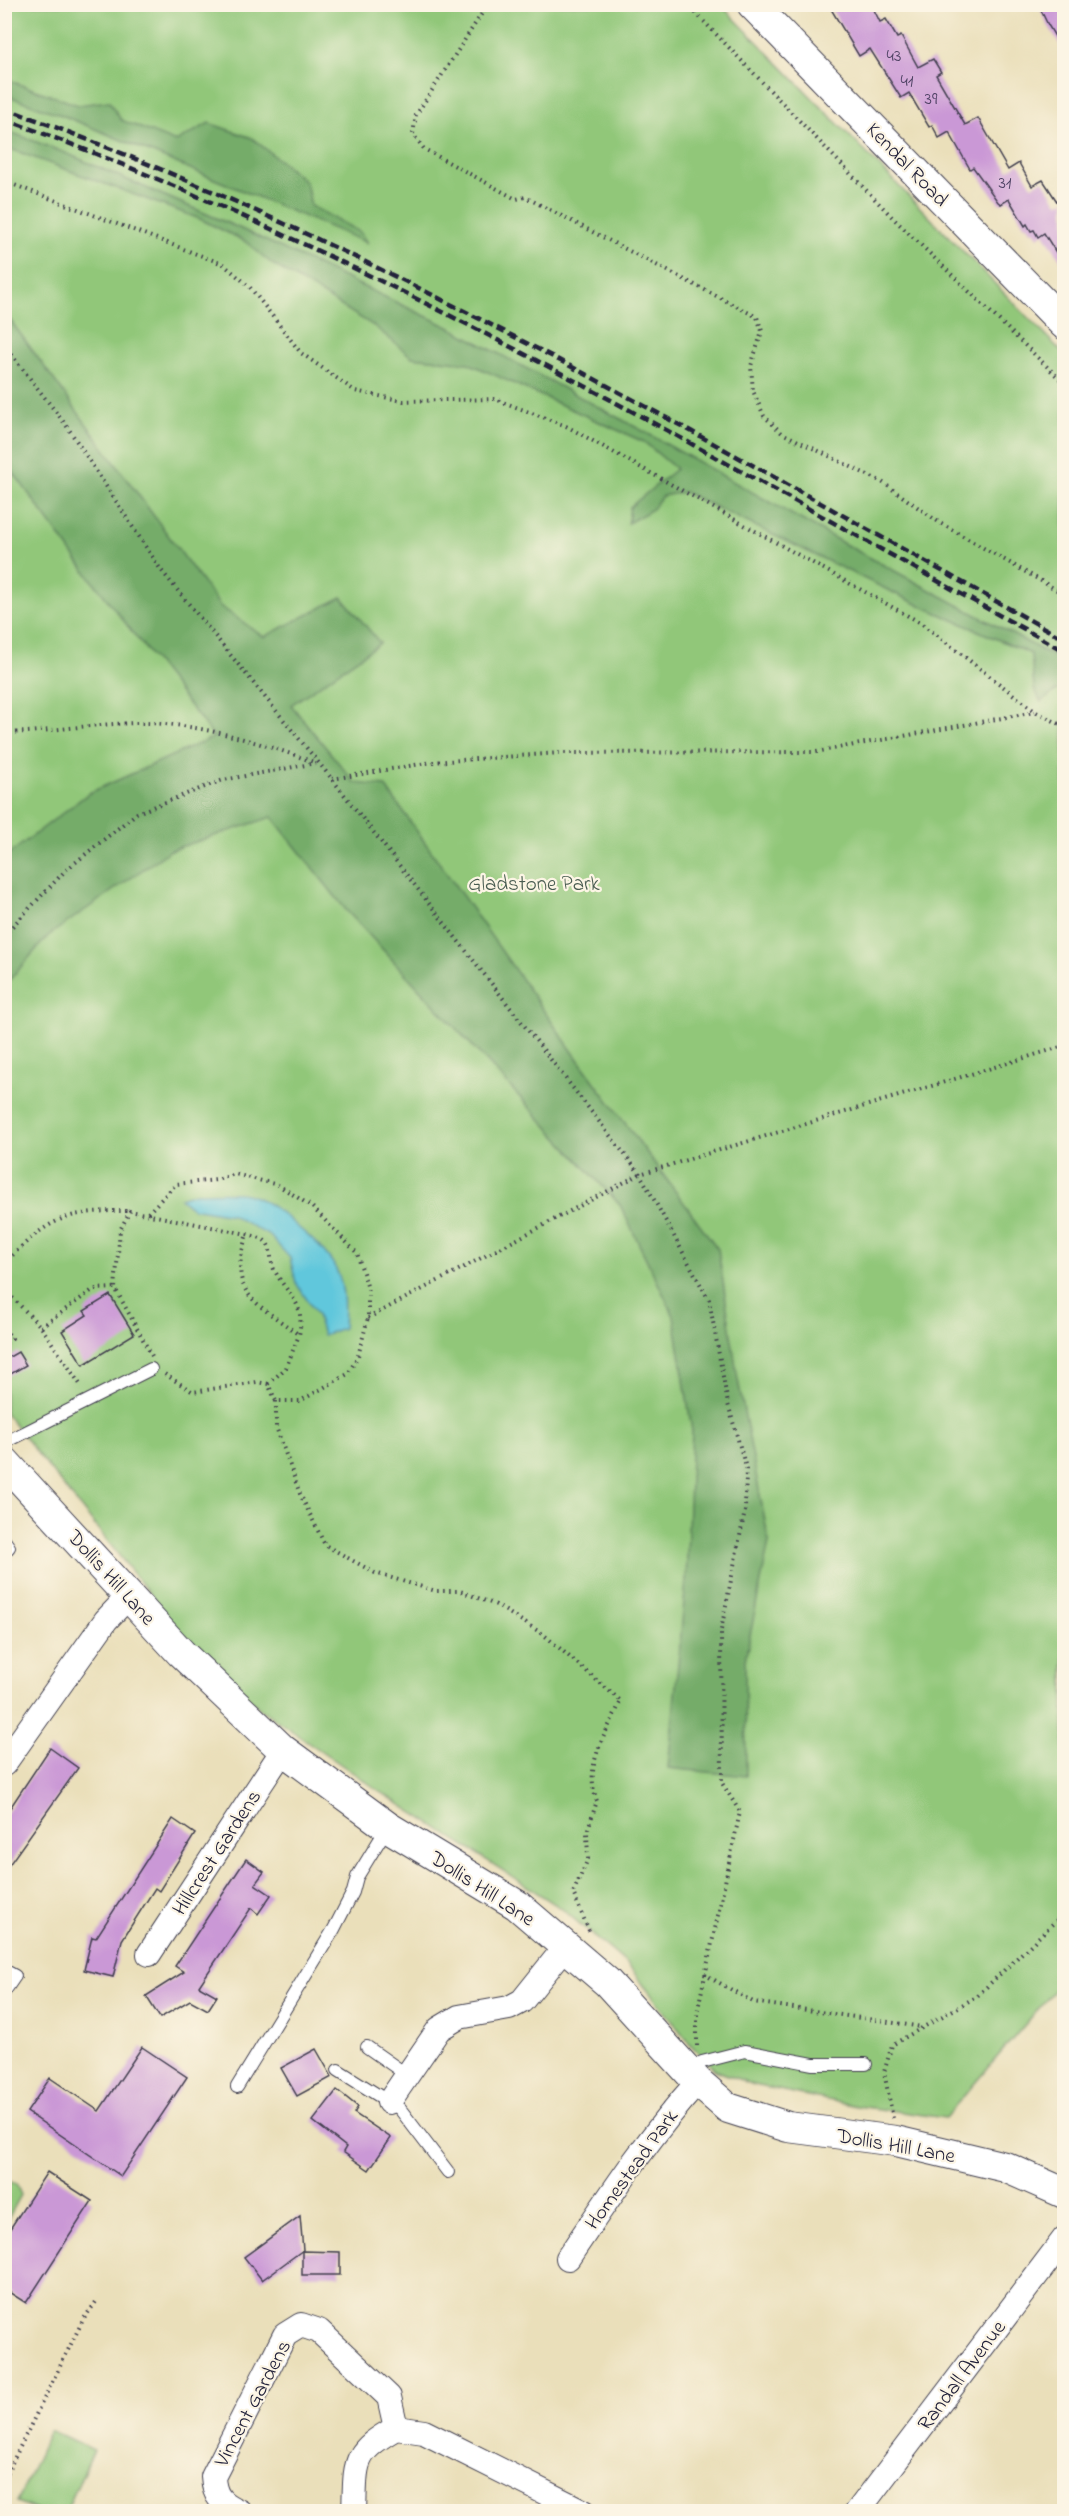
<svg xmlns="http://www.w3.org/2000/svg" width="1069" height="2516" font-family="'Indie Flower',sans-serif">
	<style>
		.green { fill: #91c779; stroke: #5a745a; stroke-width: 1.5 }
		.forest { fill: #74ac69; stroke: #4b6752; stroke-width: 1.5 }
		.water { fill: #60c7dc; stroke: #41748c; stroke-width: 1.5 }
		.building { fill: #ca98d6 }
		.lines { fill: none; stroke-linecap: round; stroke-linejoin: round }
		.service-casing { stroke: #403e4e; stroke-width: 14 }
		.minor-casing { stroke: #403e4e; stroke-width: 26 }
		.tertiary-casing { stroke: #403e4e; stroke-width: 32 }
		.path { stroke: #403e4e; stroke-width: 4; stroke-dasharray: 1.5 4.5; stroke-linecap: butt }
		.service { stroke: #fff; stroke-width: 12 }
		.minor { stroke: #fff; stroke-width: 24 }
		.tertiary { stroke: #fff; stroke-width: 30 }
		.rail { stroke: #22223b; stroke-width: 4.5; stroke-dasharray: 9 4.5; stroke-linecap: butt }
		.labels { text-anchor: middle; stroke-width: 4.5; stroke-linejoin: round; paint-order: stroke }
		.number-label { font-size: 18px; fill: #4c4062 }
		.street-label { font-size: 21px; fill: #22223b; stroke: #fcf5e5 }
		.park-label { font-size: 21px; fill: #495c51; stroke: #fcf5e5 }
	</style>
	<rect width="100%" height="100%" fill="#fcf5e5"/>
	<filter id="ink" filterUnits="userSpaceOnUse"><feTurbulence type="fractalNoise" baseFrequency=".0167" numOctaves="2"/><feDisplacementMap in="SourceGraphic" scale="12" xChannelSelector="R" yChannelSelector="G"/><feConvolveMatrix kernelMatrix="1 2 1 2 8 2 1 2 1" color-interpolation-filters="sRGB"/></filter>
	<filter id="wash" filterUnits="userSpaceOnUse"><feTurbulence type="fractalNoise" baseFrequency=".008" numOctaves="4" result="noise"/><feDisplacementMap in="SourceGraphic" scale="24" xChannelSelector="R" yChannelSelector="G"/><feGaussianBlur stdDeviation="1.35" result="paint"/><feColorMatrix in="noise" values="0 0 0 0 0 0 0 0 0 0 0 0 0 0 0 0 0 1.4 0 .05"/><feComposite in="paint" operator="in"/></filter>
	<g filter="url(#wash)">
		<rect width="100%" height="100%" fill="#eadfba"/>
		<!-- green -->
		<g class="green">
			<polygon points="5,5 721,5 1064,354 1064,1979 945,2118 857,2106 754,2085 715,2070 691,2045 627,1964 561,1908 384,1794 260,1709 181,1633 5,1413"/>
			<polygon points="5,2180 16,2184 21,2195 5,2224"/>
			<polygon points="50,2430 94,2450 66,2511 39,2511 17,2502"/>
		</g>
		<!-- forest -->
		<g class="forest">
			<polygon points="4,72 13,82 78,105 109,101 121,120 176,142 209,123 252,138 306,182 311,206 360,232 367,243 64,116 5,95"/>
			<polygon points="5,130 68,154 239,228 453,329 643,431 850,547 1064,662 1064,690 1057,690 1041,702 1034,688 1031,654 917,604 684,492 662,496 651,510 628,523 630,507 676,469 644,442 468,363 412,357 374,326 272,264 246,242 200,219 5,147"/>
			<polygon points="5,313 220,606 264,637 342,597 380,643 291,705 355,783 385,786 580,1062 718,1249 738,1380 769,1542 745,1660 746,1776 668,1768 686,1581 692,1431 674,1316 620,1205 346,910 272,817 171,850 48,936 5,985 5,857 89,793 214,737 85,571 5,461"/>
		</g>
		<!-- water -->
		<path class="water" d="M195 1193C211 1193 231 1191 246 1194 263 1198 281 1212 293 1223 335 1258 347 1272 343 1328L323 1335 317 1315 296 1283 290 1258 270 1236 232 1215 192 1208 180 1198Z"/>
		<g id="blocks">
			<!-- building -->
			<g class="building">
				<polygon points="828,4 871,4 880,22 886,19 897,38 901,36 918,67 933,59 941,72 936,75 965,125 978,118 1008,170 1019,163 1032,186 1043,180 1058,203 1065,200 1065,267 1044,233 1038,237 1034,230 1031,231 1027,224 1025,226 1009,199 1001,204 998,202 973,167 970,169 949,132 939,138 932,125 929,127 909,93 901,98 870,49 859,56"/>
				<polygon points="1038,4 1065,4 1065,53 1048,25"/>
				<polygon points="110,1295 134,1334 83,1365 62,1331 87,1315 84,1311"/>
				<polygon points="18,1352 26,1365 4,1378 4,1360"/>
				<polygon points="50,1748 78,1768 4,1872 4,1817"/>
				<polygon points="173,1819 195,1834 159,1891 155,1888 122,1940 113,1977 84,1970 92,1937 96,1938"/>
				<polygon points="246,1859 264,1872 255,1884 271,1895 258,1914 251,1908 199,1986 217,1996 208,2010 190,2000 160,2018 146,1996 184,1972 175,1966"/>
				<polygon points="142,2047 187,2077 121,2176 27,2112 50,2078 99,2111"/>
				<polygon points="316,2049 332,2077 297,2096 281,2068"/>
				<polygon points="337,2090 358,2107 354,2113 391,2138 369,2170 343,2152 346,2147 313,2121"/>
				<polygon points="47,2172 92,2201 26,2303 4,2289 4,2238"/>
				<polygon points="300,2216 303,2250 262,2280 244,2257"/>
				<polygon points="302,2251 340,2252 340,2275 302,2275"/>
			</g>
		</g>
	</g>
	<g filter="url(#ink)">
		<use href="#blocks" fill-opacity="0" stroke="#403e4e" stroke-width="1.5"/>
		<g class="lines">
			<!-- service casing -->
			<g class="service-casing">
				<g id="service">
					<polyline points="4,1443 151,1369"/>
					<polyline points="4,1540 9,1547 4,1553"/>
					<polyline points="4,1970 15,1976 4,1992"/>
					<polyline points="367,2047 407,2075"/>
					<polyline points="338,2070 400,2109 448,2172"/>
					<polyline points="690,2073 702,2062 745,2051 813,2064 866,2064"/>
					<polyline points="237,2087 334,1929 353,1892 357,1877 387,1828"/>
				</g>
			</g>
			<!-- minor casing -->
			<g class="minor-casing">
				<g id="minor">
					<polyline points="4,1764 106,1620 128,1597"/>
					<polyline points="149,1954 283,1750"/>
					<polyline points="389,2102 439,2029 459,2017 509,2008 522,2001 566,1946"/>
					<path d="M568 2258C609 2197 649 2136 698 2082"/>
					<path d="M240 2512C222 2504 214 2497 213 2477L285 2335 301 2325 319 2331 389 2397 396 2428"/>
					<path d="M354 2512C356 2463 351 2453 396 2428L424 2432 584 2512"/>
					<polyline points="857,2512 1064,2239"/>
				</g>
			</g>
			<!-- tertiary casing -->
			<g class="tertiary-casing">
				<g id="tertiary">
					<polyline points="752,4 1064,324"/>
					<polyline points="4,1461 181,1653 283,1750 388,1827 517,1905 607,1982 698,2082 728,2108 788,2127 896,2141 1005,2167 1064,2193"/>
				</g>
			</g>
			<!-- path -->
			<g class="path">
				<polyline points="488,4 416,115 413,134 424,149 516,199 525,197 757,317 762,331 751,366 753,391 764,416 782,433 882,482 940,523 1064,594"/>
				<polyline points="687,4 895,220 1064,383"/>
				<polyline points="4,181 223,264 249,286 301,353 355,391 403,401 495,399 566,426 921,623 1036,712 1064,726"/>
				<polyline points="4,345 66,425 161,570 332,779 640,1174 709,1300 728,1404 746,1468 745,1511 721,1630 722,1783 740,1812 697,2013 697,2046"/>
				<path d="M4 733C60 732 119 718 175 725 224 731 270 746 316 763"/>
				<polyline points="332,779 433,762 560,753 816,752 1035,712"/>
				<polyline points="4,935 66,870 137,813 223,780 316,763"/>
				<polyline points="148,1213 176,1184 217,1180 235,1174 278,1185 311,1206 357,1253 368,1289 368,1318 358,1356 348,1374 300,1401 276,1401 268,1384 257,1382 193,1392 163,1373"/>
				<path d="M247 1234C253 1236 261 1237 265 1241 272 1247 270 1259 273 1267 286 1296 306 1299 299 1335 257 1302 226 1296 247 1234Z"/>
				<path d="M4 1264C48 1218 67 1210 130 1211"/>
				<polyline points="4,1289 41,1327 82,1387"/>
				<polyline points="368,1318 640,1174 1064,1046"/>
				<polyline points="41,1327 94,1289 115,1288"/>
				<polyline points="4,1329 12,1338 4,1344"/>
				<polyline points="152,1356 115,1288 120,1230 130,1211 247,1234"/>
				<polyline points="268,1384 286,1368 299,1335"/>
				<path d="M276 1401V1427L300 1494 325 1545 375 1573 436 1591H460L496 1605 543 1634 621 1701C606 1734 583 1765 597 1801L587 1832 588 1859 573 1893 590 1933"/>
				<polyline points="704,1974 753,2002 922,2027"/>
				<polyline points="893,2118 884,2072 892,2045 976,1997 1064,1913"/>
				<polyline points="4,2479 83,2320 98,2299"/>
			</g>
			<!-- service -->
			<use href="#service" class="service"/>
			<!-- minor -->
			<use href="#minor" class="minor"/>
			<!-- tertiary -->
			<use href="#tertiary" class="tertiary"/>
			<!-- rail -->
			<g class="rail">
				<path d="M4 108C377 243 719 448 1064 639"/>
				<path d="M4 119C377 254 718 461 1064 651"/>
			</g>
		</g>
	</g>
	<g class="labels">
		<!-- number labels -->
		<g class="number-label">
			<text x="894" y="61">43</text>
			<text x="907" y="86">41</text>
			<text x="931" y="104">39</text>
			<text x="1005" y="188">31</text>
		</g>
		<!-- street labels -->
		<g class="street-label">
			<text transform="translate(908 164) rotate(46)" y="7">Kendal Road</text>
			<text transform="translate(112 1577) rotate(48)" y="7">Dollis Hill Lane</text>
			<text transform="translate(216 1852) rotate(-57)" y="7">Hillcrest Gardens</text>
			<text transform="translate(483 1888) rotate(33)" y="7">Dollis Hill Lane</text>
			<text transform="translate(896 2145) rotate(10)" y="7">Dollis Hill Lane</text>
			<text transform="translate(631 2169) rotate(-54)" y="7">Homestead Park</text>
			<text transform="translate(961 2375) rotate(-53)" y="7">Randall Avenue</text>
			<text transform="translate(252 2403) rotate(-62)" y="7">Vincent Gardens</text>
		</g>
		<!-- park labels -->
		<g class="park-label">
			<text x="534" y="890">Gladstone Park</text>
		</g>
	</g>
	<!-- margin -->
	<rect width="1069" height="2516" fill="none" stroke="#fcf5e5" stroke-width="24"/>
</svg>
